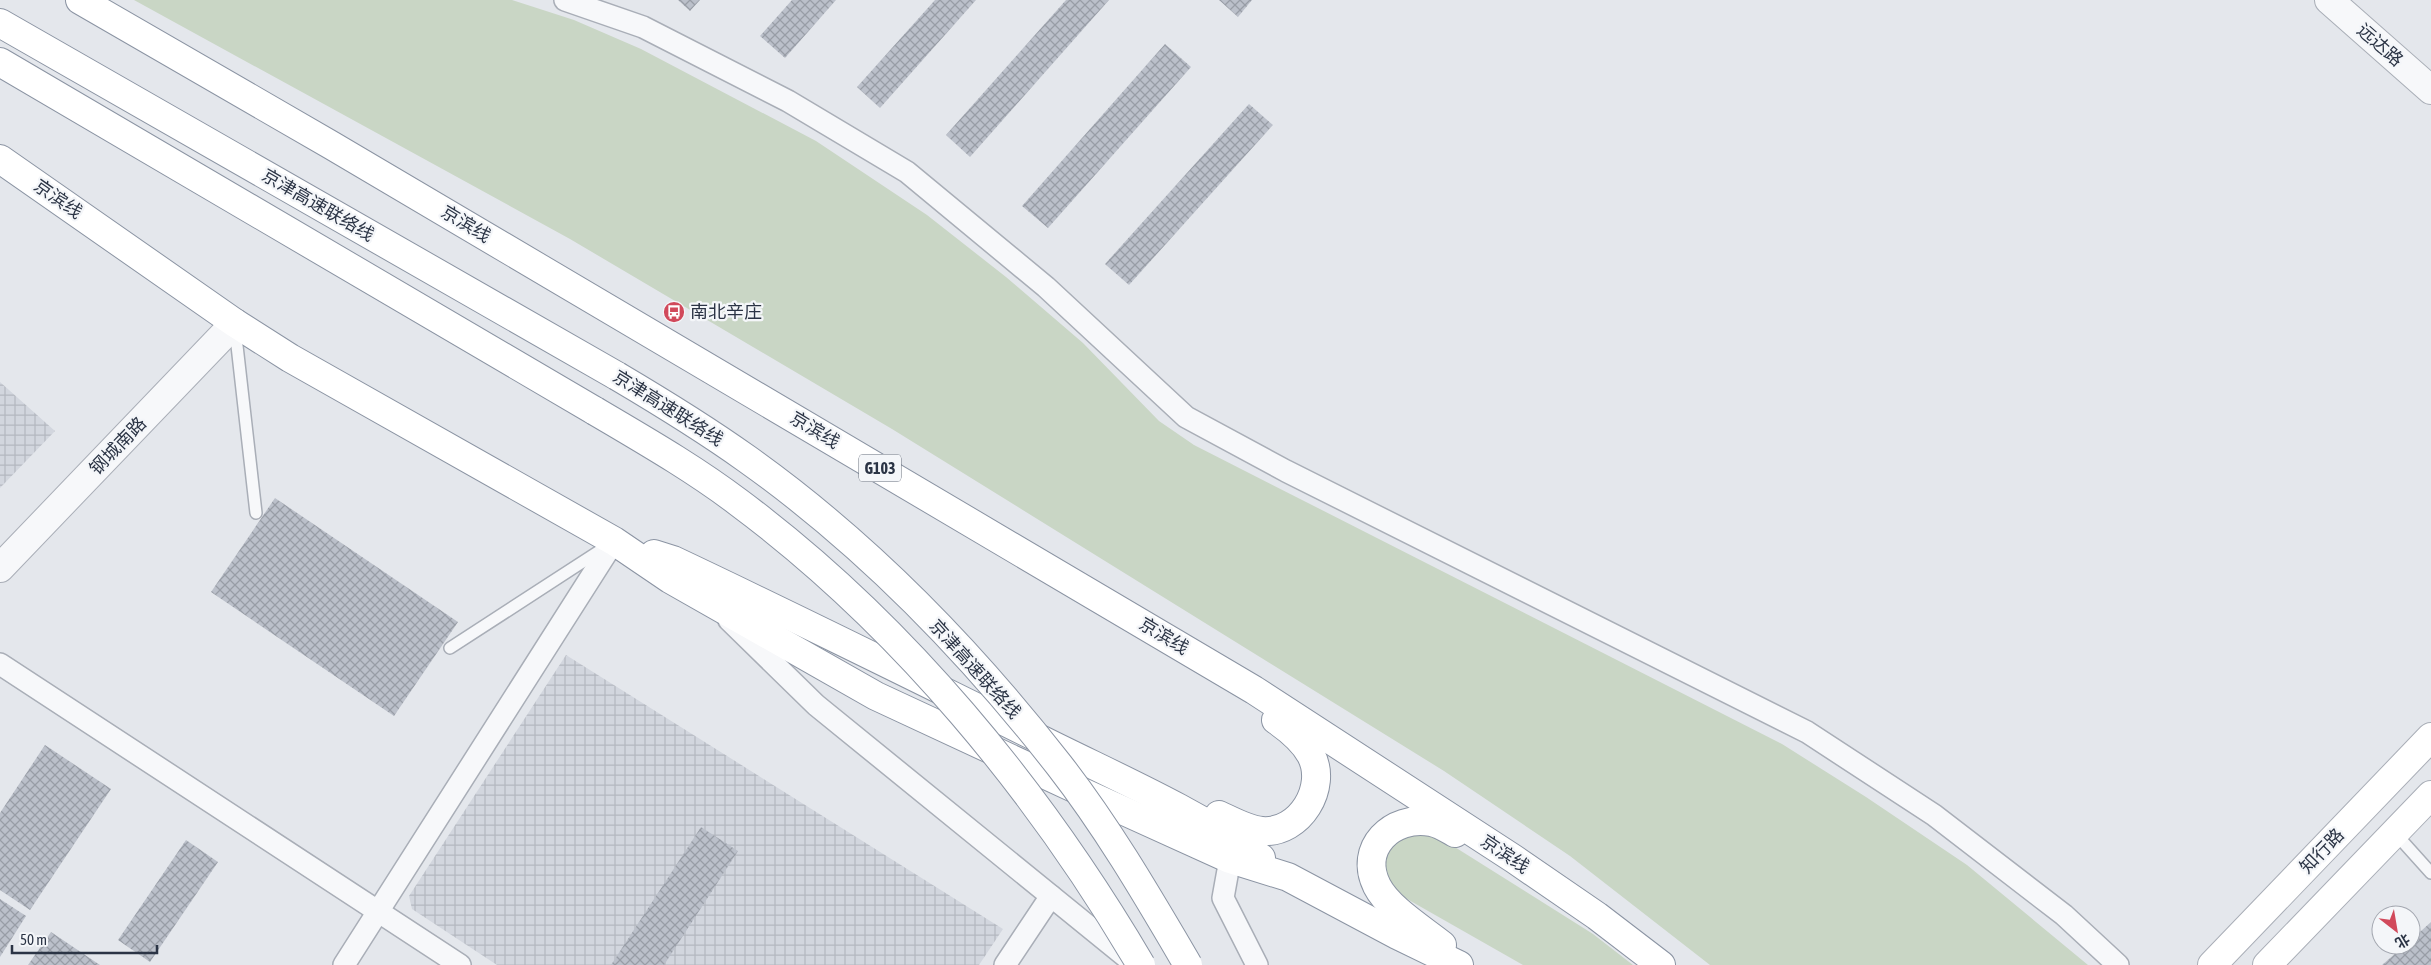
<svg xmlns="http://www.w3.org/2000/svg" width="2431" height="965" font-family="'Asap Condensed','Noto Sans SC',sans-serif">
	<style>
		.industrial { fill: url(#industrial-grid) }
		.grass { fill: #c9d6c5 }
		.building { fill: url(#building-cross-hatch) }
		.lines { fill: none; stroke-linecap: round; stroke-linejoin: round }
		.service-casing { stroke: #a9aeb7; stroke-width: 14 }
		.minor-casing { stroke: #a9aeb7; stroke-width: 24 }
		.tertiary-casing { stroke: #a9aeb7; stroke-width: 30 }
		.secondary-casing { stroke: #a9aeb7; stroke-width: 30 }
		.trunk-casing { stroke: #8b94a3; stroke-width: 30 }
		.service { stroke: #f7f8fa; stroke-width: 11 }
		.minor { stroke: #f7f8fa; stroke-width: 21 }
		.tertiary { stroke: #f7f8fa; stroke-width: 28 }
		.secondary { stroke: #fff; stroke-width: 28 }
		.trunk { stroke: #fff; stroke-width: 28 }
		.trunk-bridge-casing { stroke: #8b94a3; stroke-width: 30; stroke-linecap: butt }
		.trunk-bridge { stroke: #fff; stroke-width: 28 }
		.labels { text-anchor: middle; stroke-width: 4.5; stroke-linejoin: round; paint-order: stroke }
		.shield { fill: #f4f6f9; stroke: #676e7b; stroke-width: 1 }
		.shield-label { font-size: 16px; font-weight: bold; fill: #2b3445 }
		.street-label { font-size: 18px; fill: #2b3445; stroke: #f4f6f9 }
		.poi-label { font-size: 18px; fill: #2b3445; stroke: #f4f6f9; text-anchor: start }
	</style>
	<defs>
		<pattern id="industrial-grid" width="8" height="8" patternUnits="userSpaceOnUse" patternTransform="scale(1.25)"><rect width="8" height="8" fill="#d2d6de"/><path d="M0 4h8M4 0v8" fill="none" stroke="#b4b8c0"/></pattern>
		<pattern id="building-cross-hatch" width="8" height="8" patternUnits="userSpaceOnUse" patternTransform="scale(1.25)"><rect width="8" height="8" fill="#bbc0ca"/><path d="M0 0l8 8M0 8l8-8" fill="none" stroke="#989da6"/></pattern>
	</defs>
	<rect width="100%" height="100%" fill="#e4e7ec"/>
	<!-- industrial -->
	<g class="industrial">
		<polygon points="0,382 55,431 0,488"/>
		<polygon points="566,655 1003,929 979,965 497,965 412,909 409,896"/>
	</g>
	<!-- grass -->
	<g class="grass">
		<polygon points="134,0 512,0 574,20 641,49 816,141 927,215 1006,277 1083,343 1159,421 1194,445 1782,744 1866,797 1967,865 2088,965 1710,965 1570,856 1444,771 892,429 570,239"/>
		<path d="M1423 832 1442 839 1593 934 1633 965H1523L1400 895C1394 888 1386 880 1385 871 1384 858 1394 839 1407 834 1412 833 1418 833 1423 832Z"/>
	</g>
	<!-- building -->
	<g class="building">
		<polygon points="678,0 700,0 690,11"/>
		<polygon points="792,0 836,0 785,58 760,36"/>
		<polygon points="935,0 976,0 880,108 857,87"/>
		<polygon points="1066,0 1109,0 970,157 946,135"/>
		<polygon points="1219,0 1252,0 1238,17"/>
		<polygon points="1165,44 1191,67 1048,228 1022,206"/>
		<polygon points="1249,104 1273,125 1129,285 1105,264"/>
		<polygon points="275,498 458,622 394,716 211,592"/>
		<polygon points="45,745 111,789 30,910 0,890 0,813"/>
		<polygon points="701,827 738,851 664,965 611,965"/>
		<polygon points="186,840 218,862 150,962 118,940"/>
		<polygon points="0,899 26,916 0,957"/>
		<polygon points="2431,922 2431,965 2382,965 2405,945 2411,945 2411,940"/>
		<polygon points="51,932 100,965 28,965"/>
	</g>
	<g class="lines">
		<!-- service casing -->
		<g class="service-casing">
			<g id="service">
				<polyline points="235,328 256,513"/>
				<polyline points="450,648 604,548"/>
				<polyline points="2395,833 2431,873"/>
			</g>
		</g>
		<!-- minor casing -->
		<g class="minor-casing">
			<g id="minor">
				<polyline points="565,0 643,27 788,101 907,172 1046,287 1186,417 1286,471 1807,732 1934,815 2064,915 2118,965"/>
				<polyline points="729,620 816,705 1136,965"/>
				<polyline points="0,664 460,965"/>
				<polyline points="1230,859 1223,898 1257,965"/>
				<polyline points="344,965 614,541"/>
				<polyline points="1005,965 1051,896"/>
			</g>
		</g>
		<!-- tertiary casing -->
		<g class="tertiary-casing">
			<g id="tertiary">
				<polyline points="2329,0 2431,90"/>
				<polyline points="0,568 235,323"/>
			</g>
		</g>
		<!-- secondary casing -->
		<g class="secondary-casing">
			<g id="secondary">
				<polyline points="2212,965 2431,737"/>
				<polyline points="2267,965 2431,795"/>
			</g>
		</g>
		<!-- trunk casing -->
		<g class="trunk-casing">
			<g id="trunk">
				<polyline points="80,0 331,145 1254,690 1514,859 1597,916 1661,965"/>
				<polyline points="0,23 617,376"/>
				<polyline points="0,62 595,411"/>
				<polyline points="0,159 235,323 290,358 614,541 670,579 876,696 1091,796 1230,859 1288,877 1397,935 1459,965"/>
				<path d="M654 554 673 560C798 619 921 680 1044 741 1116 777 1195 811 1261 858"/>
				<path d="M1219 815C1232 821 1248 830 1262 831 1300 834 1328 787 1311 755 1303 740 1289 729 1276 720"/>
				<path d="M1442 945C1422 929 1388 908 1377 886 1358 848 1392 815 1431 822 1439 823 1448 829 1455 833"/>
			</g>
		</g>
		<!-- service -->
		<use href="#service" class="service"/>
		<!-- minor -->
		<use href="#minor" class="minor"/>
		<!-- tertiary -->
		<use href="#tertiary" class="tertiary"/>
		<!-- secondary -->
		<use href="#secondary" class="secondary"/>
		<!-- trunk -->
		<use href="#trunk" class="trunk"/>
		<!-- trunk-bridge casing -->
		<g class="trunk-bridge-casing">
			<g id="trunk-bridge">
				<path d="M617 376C661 402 705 429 747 459 865 543 970 651 1059 765 1108 828 1148 897 1188 965"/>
				<path d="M595 411C644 440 693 468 738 502 902 624 1038 790 1141 965"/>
			</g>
		</g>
		<!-- trunk-bridge -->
		<use href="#trunk-bridge" class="trunk-bridge"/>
	</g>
	<!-- icons -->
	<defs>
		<g id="bus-disc" transform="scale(1.125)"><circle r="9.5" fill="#d1495b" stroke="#f4f6f9"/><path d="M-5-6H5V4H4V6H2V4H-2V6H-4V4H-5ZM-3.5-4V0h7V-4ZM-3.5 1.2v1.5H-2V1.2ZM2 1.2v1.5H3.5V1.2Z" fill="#fff"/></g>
	</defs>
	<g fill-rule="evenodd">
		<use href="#bus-disc" x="674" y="312"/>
	</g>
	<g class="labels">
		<!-- shield labels -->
		<rect class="shield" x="859" y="454.5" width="42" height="27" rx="4"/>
		<g class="shield-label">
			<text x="880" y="474">G103</text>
		</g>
		<!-- street labels -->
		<g class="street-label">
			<text transform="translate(2380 45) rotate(41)" y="6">远达路</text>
			<text transform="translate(58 199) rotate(35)" y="6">京滨线</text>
			<text transform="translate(318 205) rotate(30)" y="6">京津高速联络线</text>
			<text transform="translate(466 224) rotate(31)" y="6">京滨线</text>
			<text transform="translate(668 408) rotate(32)" y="6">京津高速联络线</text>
			<text transform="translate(815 430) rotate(31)" y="6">京滨线</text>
			<text transform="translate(118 446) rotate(-46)" y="6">钢城南路</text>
			<text transform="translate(1164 636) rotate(31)" y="6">京滨线</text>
			<text transform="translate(975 669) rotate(48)" y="6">京津高速联络线</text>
			<text transform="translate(2322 851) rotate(-46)" y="6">知行路</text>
			<text transform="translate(1505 854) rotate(34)" y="6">京滨线</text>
		</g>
		<!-- poi labels -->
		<g class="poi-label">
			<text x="690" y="318">南北辛庄</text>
		</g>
	</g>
	<!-- north arrow -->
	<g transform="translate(2396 930) rotate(149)"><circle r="24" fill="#f4f6f9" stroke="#a4a8b1"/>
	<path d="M0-4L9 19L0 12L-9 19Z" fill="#d1495b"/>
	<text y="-8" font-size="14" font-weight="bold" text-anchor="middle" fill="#2b3445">北</text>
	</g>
	<!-- scale -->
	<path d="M12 945v8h145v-8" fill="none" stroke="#2b3445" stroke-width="2.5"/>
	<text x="20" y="945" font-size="15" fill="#2b3445" stroke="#f4f6f9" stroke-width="4" paint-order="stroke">50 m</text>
</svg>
